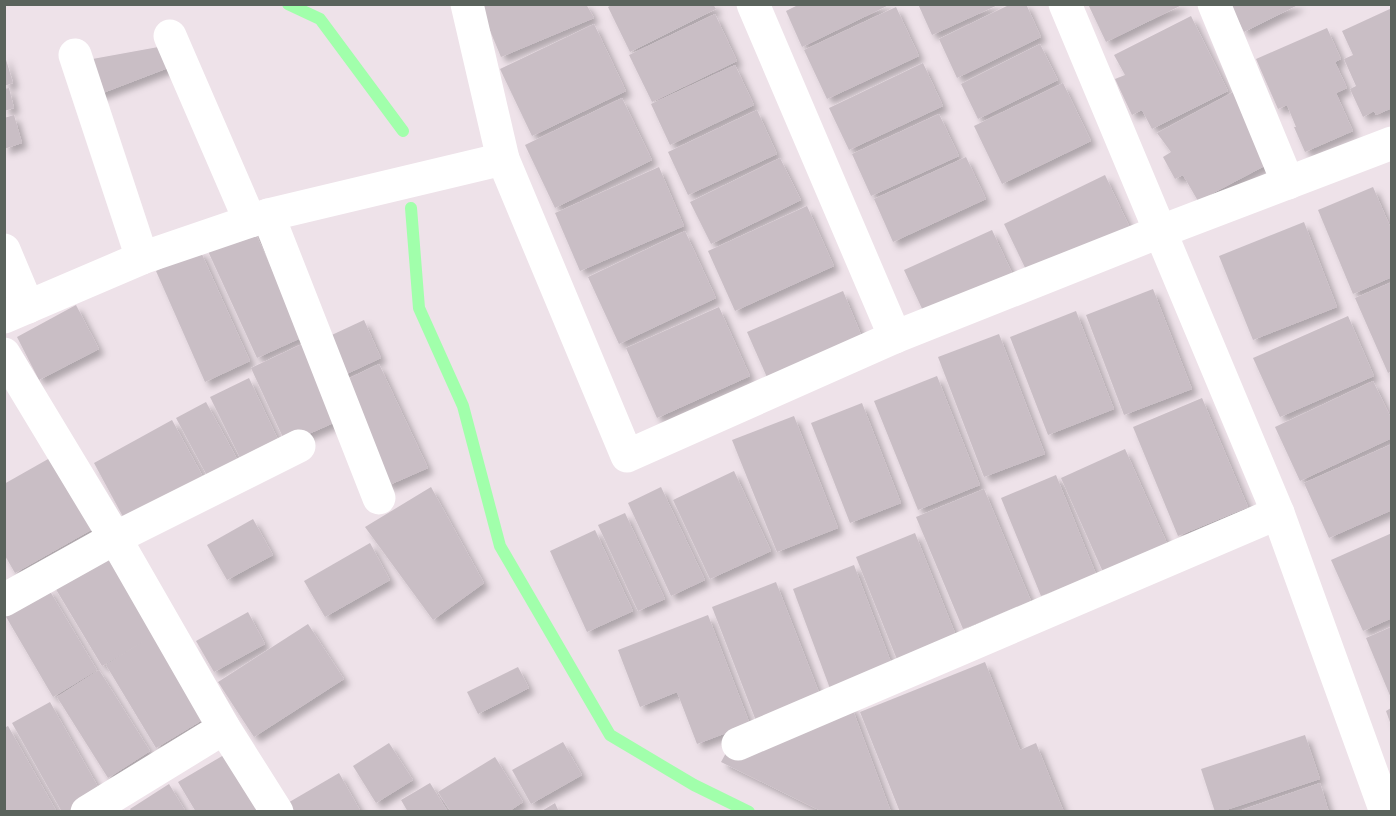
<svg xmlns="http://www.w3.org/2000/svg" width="1396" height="816" font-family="'IBM Plex Sans',sans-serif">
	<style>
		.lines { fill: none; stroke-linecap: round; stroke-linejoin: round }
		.stream { stroke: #a1ffab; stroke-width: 12 }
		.building { fill: #c9bec5; filter: url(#shadow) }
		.minor { stroke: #fff; stroke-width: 33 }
	</style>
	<defs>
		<filter id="shadow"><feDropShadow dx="5.5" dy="5.5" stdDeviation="3" flood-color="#0004"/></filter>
	</defs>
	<rect width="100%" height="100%" fill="#eee2e9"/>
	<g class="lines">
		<!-- stream -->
		<g class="stream">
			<polyline points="288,4 320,19 403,131"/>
			<polyline points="411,208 419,308 463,406 500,546 610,735 694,785 749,812"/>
		</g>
	</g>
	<!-- building -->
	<g class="building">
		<polygon points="479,4 586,4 594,18 501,57"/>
		<polygon points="613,4 713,4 716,9 630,52 608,7"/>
		<polygon points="800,4 891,4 802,47 786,11"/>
		<polygon points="918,4 1000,4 932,35"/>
		<polygon points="1011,4 1026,4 1041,37 957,78 939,39"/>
		<polygon points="1088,4 1184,4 1106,42"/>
		<polygon points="1230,4 1300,4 1244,32"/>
		<polygon points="896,7 919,56 827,99 804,50"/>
		<polygon points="1392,8 1392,108 1376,115 1374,111 1363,117 1350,89 1356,86 1344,59 1353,55 1342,31"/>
		<polygon points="715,14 737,61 652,102 629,55"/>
		<polygon points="1191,16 1228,91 1152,129 1142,110 1132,115 1115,79 1125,75 1114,55"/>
		<polygon points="594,24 626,91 532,136 500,69"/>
		<polygon points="1327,28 1341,59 1335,62 1347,88 1336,93 1353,131 1305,152 1294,127 1296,127 1287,105 1278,109 1256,59"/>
		<polygon points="1040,44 1058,80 978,119 961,84"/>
		<polygon points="164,46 168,68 95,96 87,60"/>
		<polygon points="4,53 13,83 4,86"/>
		<polygon points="923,63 943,106 849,150 829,108"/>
		<polygon points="735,65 754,105 670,145 651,104"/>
		<polygon points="1063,83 1091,141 1002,184 974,126"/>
		<polygon points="9,88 14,108 4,111 4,89"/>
		<polygon points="1235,91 1272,162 1198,201 1183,175 1175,179 1163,157 1171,152 1157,133"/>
		<polygon points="622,98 652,160 555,208 525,145"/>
		<polygon points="757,110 777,154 688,195 668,152"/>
		<polygon points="939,114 959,156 871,196 852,154"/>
		<polygon points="14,115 22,143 4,149 4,118"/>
		<polygon points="966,157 986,199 893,242 874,199"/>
		<polygon points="780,158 801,200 711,244 690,202"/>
		<polygon points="659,167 684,226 580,271 555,213"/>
		<polygon points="1105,175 1131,230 1030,278 1004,224"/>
		<polygon points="1373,187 1392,231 1392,277 1353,294 1318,210"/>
		<polygon points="807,206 834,266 735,311 708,251"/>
		<polygon points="1304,222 1337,307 1253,340 1219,256"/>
		<polygon points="253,228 303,337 257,358 207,249"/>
		<polygon points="992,230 1013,275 925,315 904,270"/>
		<polygon points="685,231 716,298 619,344 588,277"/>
		<polygon points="200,250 250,361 205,382 156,271"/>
		<polygon points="1392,282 1392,371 1388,373 1355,298"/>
		<polygon points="1153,289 1192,389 1124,415 1086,315"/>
		<polygon points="843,291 865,344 770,384 747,332"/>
		<polygon points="76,305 99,349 39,380 17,337"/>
		<polygon points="719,307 750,376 657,418 626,348"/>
		<polygon points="1076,311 1114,409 1048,435 1010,337"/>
		<polygon points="1348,316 1374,376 1280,417 1253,358"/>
		<polygon points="364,320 381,358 338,378 321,340"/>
		<polygon points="999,334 1045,454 984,477 938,357"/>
		<polygon points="302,344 338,421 286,444 251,368"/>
		<polygon points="379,364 428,468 387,486 339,383"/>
		<polygon points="937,376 980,485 918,510 874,401"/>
		<polygon points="249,378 282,448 244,466 210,397"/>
		<polygon points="1373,381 1392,420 1392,438 1300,481 1275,427"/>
		<polygon points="1202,398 1248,507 1178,536 1133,427"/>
		<polygon points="206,402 241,466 211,483 176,418"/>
		<polygon points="862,403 901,503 850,523 811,423"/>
		<polygon points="794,416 838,528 777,552 732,440"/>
		<polygon points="172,420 207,484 128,526 94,463"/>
		<polygon points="1392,444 1392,510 1329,538 1304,483"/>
		<polygon points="1125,449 1171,552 1107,581 1061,478"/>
		<polygon points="57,454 98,526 15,573 4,554 4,484"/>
		<polygon points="734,471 771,551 710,579 673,500"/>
		<polygon points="1056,475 1096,574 1041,596 1001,498"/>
		<polygon points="431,487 484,583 433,620 365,527"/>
		<polygon points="661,487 705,580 671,596 628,503"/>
		<polygon points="984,489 1031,601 963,629 916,517"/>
		<polygon points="625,513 665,599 638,611 598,525"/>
		<polygon points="253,519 273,555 227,580 207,545"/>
		<polygon points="595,530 633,611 587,632 550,551"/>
		<polygon points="915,533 957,638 898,662 856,557"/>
		<polygon points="1392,533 1392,618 1363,631 1331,560"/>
		<polygon points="370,543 390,580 325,617 304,581"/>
		<polygon points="103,550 204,719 156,748 106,665 144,641 102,666 51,581"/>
		<polygon points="854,565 894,670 832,694 793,589"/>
		<polygon points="776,582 822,700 758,726 712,607"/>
		<polygon points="48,588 97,670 53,697 5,615"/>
		<polygon points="248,612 265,644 214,672 196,641"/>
		<polygon points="708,615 750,724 697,744 677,692 640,707 618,650"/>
		<polygon points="308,624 344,679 254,737 218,682"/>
		<polygon points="1391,627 1391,698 1366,638"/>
		<polygon points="985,662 1020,750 1036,743 1064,812 900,812 860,712"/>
		<polygon points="518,667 529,688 478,714 467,692"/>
		<polygon points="99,670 150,751 108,778 57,697"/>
		<polygon points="50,702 101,792 67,812 62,812 12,723"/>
		<polygon points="851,705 891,812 823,812 721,762 726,753"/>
		<polygon points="1391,708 1391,725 1386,711"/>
		<polygon points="8,726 57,812 7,812 4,807 4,728"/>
		<polygon points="1305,735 1320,779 1220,812 1215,812 1201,769"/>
		<polygon points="563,742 582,775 531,804 512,770"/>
		<polygon points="389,743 413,780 376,803 353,766"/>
		<polygon points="229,752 264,812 196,812 178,782"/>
		<polygon points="495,757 523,802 508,812 451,812 438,792"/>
		<polygon points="339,773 361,812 290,812 286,804"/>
		<polygon points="430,783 448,812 408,812 401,800"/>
		<polygon points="1320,783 1329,812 1239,812 1239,811"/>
		<polygon points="169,784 186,812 132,812 130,809"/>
		<polygon points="555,803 559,812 540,812"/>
	</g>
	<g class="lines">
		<!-- minor -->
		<g class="minor">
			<polyline points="467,4 503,159 627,456 895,337 1159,232 1392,143"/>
			<polyline points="753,4 895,337"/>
			<polyline points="1065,4 1278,513 1386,812"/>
			<polyline points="1214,4 1288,183"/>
			<polyline points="170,36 250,221"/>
			<polyline points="75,55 142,258"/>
			<polyline points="268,215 379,498"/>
			<polyline points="4,250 28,307"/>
			<polyline points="4,317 142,258 268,215 503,159"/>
			<polyline points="4,354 115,538 224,728 277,812"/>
			<polyline points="4,600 115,538 299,446"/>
			<polyline points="738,744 1278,513"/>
			<polyline points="87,812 224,728"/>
		</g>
	</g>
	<!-- border -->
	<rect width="1396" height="816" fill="none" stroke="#5a635c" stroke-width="12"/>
</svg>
